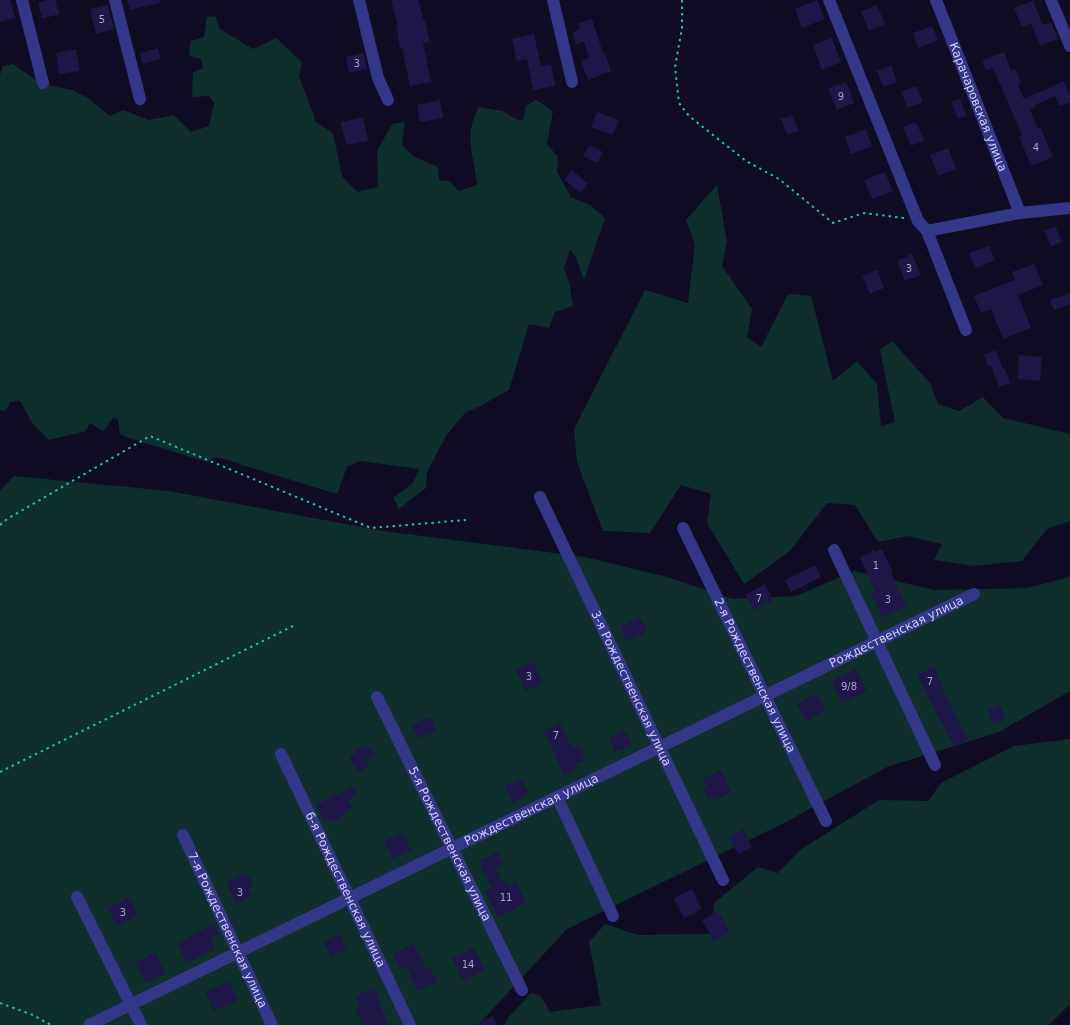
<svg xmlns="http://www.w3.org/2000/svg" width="1070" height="1025" font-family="'DejaVu Sans',sans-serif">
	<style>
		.green { fill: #0f2f2c }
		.building { fill: #1e1747 }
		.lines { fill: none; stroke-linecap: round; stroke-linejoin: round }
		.path { stroke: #25bdab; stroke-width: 2; stroke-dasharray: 2.5 4; stroke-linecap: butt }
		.street { stroke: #343687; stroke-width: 12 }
		.labels { text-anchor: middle; stroke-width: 5; stroke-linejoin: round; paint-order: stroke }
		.number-label { font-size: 10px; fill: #a5a1d1 }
		.street-label { font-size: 12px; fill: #d2cfff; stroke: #0f0c24 }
	</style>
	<rect width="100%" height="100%" fill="#0f0c24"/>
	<!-- green -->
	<g class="green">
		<path d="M215 16 220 29 253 49 276 38 302 62 299 76 316 122 333 133 342 176 357 192 378 187 377 151 392 124 405 122 402 145 413 156 438 167 439 180 450 181 458 191 477 185C474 157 463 134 479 107L502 111 518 120H523L526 106 536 100 553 111 547 144 558 157 557 172 571 197 590 205 605 218 584 280 575 256 570 250 564 268 570 286 573 306 555 312 549 328 529 324 509 390 482 405 465 413 446 436 427 472 426 488 399 509 393 498 413 483 419 469 360 461 347 467 337 494 217 457 207 462 129 438 120 434 118 419 113 418 103 431 90 423 86 431 49 440 33 424 20 401 10 402 6 411 0 410V75L3 66 13 64 36 80 52 86 72 90 88 98 110 116 123 110 149 120 174 115 191 132 209 126 214 103 209 96 192 97 193 72 203 68 201 59 189 55 191 41 204 37 207 17Z"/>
		<polygon points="717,185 727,242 722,266 752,309 747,337 761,347 788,294 811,296 833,381 857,361 877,384 881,426 895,422 880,350 892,341 930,383 938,404 959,411 983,397 1003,418 1070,434 1070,521 1047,529 1022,561 974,566 934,560 942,544 907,536 878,542 855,505 827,503 790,551 744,584 707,523 711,494 681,485 650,533 603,531 577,462 574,429 645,290 688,303 695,244 686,220"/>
		<polygon points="14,476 169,491 383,531 585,557 667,577 732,599 796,596 854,571 934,590 1027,588 1070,577 1070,691 999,732 887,767 782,824 567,929 478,1025 0,1025 0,490"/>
		<polygon points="1070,739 1070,1004 1049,1025 505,1025 508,1018 531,993 541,996 550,1012 601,1005 589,942 605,924 638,935 712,934 714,903 758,867 778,873 800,850 879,800 928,801 941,783 1014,746"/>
	</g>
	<!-- building -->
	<g class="building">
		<polygon points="0,0 10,0 15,18 0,22"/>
		<polygon points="48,0 55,0 59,14 42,19 38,3"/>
		<polygon points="127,0 159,0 160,3 130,10"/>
		<polygon points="391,0 418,0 424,21 425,20 430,42 423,43 431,82 410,86 402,47 400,48 396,26 398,26"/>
		<polygon points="817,0 825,19 802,28 795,9"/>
		<polygon points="1033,1 1043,25 1051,22 1058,39 1040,46 1031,23 1022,27 1014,8"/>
		<polygon points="108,5 114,29 96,34 90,9"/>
		<polygon points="877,5 885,24 869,31 861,11"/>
		<polygon points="592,19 603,53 605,53 611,71 588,80 581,61 589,58 584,42 576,44 573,32 580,29 578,23"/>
		<polygon points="932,26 938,40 918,48 913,33"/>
		<polygon points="534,34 541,66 551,64 555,86 533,90 527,59 517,61 512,39"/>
		<polygon points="832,38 841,62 822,70 813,45"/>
		<polygon points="158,48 161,59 142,64 140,53"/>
		<polygon points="76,49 80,71 59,74 56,53"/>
		<polygon points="1004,52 1011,71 1015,69 1021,83 1018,84 1024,99 1064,81 1070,95 1070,102 1060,106 1055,96 1035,105 1036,107 1030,109 1038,129 1041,128 1053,157 1031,166 1019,136 1022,135 993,68 986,71 982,60"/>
		<polygon points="364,53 367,69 349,73 346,57"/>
		<polygon points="891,65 897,82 883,87 877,71"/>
		<polygon points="846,82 854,103 837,110 828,89"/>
		<polygon points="916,86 923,102 908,108 901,92"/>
		<polygon points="960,99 967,116 958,119 951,102"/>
		<polygon points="440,100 443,118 420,122 417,105"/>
		<polygon points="597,112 619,120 613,135 591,127"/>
		<polygon points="792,115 799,131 787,135 781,119"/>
		<polygon points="363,117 368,141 346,145 341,122"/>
		<polygon points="916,122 924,140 911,146 903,127"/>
		<polygon points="866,129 872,146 851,154 845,137"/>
		<polygon points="589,145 603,152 597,163 583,156"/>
		<polygon points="948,148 956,169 938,176 930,155"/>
		<polygon points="572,170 588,184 580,193 564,179"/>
		<polygon points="885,172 893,191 872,199 864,180"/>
		<polygon points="1055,226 1062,242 1051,246 1044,231"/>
		<polygon points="989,246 995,260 975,268 969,253"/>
		<polygon points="912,254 921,275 905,281 897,261"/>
		<polygon points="1034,264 1043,285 1018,295 1031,328 1003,339 991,309 981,313 974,296 1015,280 1012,272"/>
		<polygon points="877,270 884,288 870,294 862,276"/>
		<polygon points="1070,293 1070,304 1054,310 1050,300"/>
		<polygon points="996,350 1003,369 1005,369 1010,383 999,387 991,366 988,367 984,355"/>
		<polygon points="1019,355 1042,357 1040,381 1018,379"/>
		<polygon points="882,549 893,572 891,573 906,606 882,617 871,593 875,592 860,558 874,550 875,552"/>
		<polygon points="815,565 821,577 791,592 785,580"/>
		<polygon points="765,584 773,600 754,611 745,595"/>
		<polygon points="640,617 647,632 627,641 620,627"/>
		<polygon points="533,662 543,683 526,691 516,670"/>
		<polygon points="934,667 943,686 941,687 968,739 954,747 917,675"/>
		<polygon points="856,669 867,691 842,703 832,681"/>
		<polygon points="816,694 825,711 806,721 797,704"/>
		<polygon points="999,705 1006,718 993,724 987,711"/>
		<polygon points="431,717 437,731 419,739 412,725"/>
		<polygon points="560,723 572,748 578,745 585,760 576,764 578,768 564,775 544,731"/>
		<polygon points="625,731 632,745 615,752 609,738"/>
		<polygon points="362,746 364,749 369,746 374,756 366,760 369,766 358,772 349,757 356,753 354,750"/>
		<polygon points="721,770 731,792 710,802 703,789 707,787 703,779"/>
		<polygon points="521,779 529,794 513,803 505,787"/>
		<polygon points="352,787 357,795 348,800 352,808 344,813 345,815 333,822 331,819 325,822 316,805"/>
		<polygon points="744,829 752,847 738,854 729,837"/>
		<polygon points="402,833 411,850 393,859 384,841"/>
		<polygon points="497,852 503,864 495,868 502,883 506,881 509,886 516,882 526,902 498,917 485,891 492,888 480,866 483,864 481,860"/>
		<polygon points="247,873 253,885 248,888 252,896 236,904 226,883"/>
		<polygon points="692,889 702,909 684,918 673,898"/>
		<polygon points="129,897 138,915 117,926 108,908"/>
		<polygon points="718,911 730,932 713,941 702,920"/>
		<polygon points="214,924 219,934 210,939 215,949 187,963 177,943"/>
		<polygon points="339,934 346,949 331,957 323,941"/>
		<polygon points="413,944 426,969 430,967 437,982 418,991 407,967 401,970 393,954"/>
		<polygon points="474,948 485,970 463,981 452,958"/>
		<polygon points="155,953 165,973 146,983 135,963"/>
		<polygon points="229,981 238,1000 214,1011 205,992"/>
		<polygon points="374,988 378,997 376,998 389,1025 363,1025 355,1008 359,1006 355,997"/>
		<polygon points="493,1016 498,1025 473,1025"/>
	</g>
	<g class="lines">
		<!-- path -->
		<g class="path">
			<polyline points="682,0 682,28 675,67 679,103 689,116 746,161 779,179 833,223 864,213 904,218"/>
			<polyline points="0,525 7,519 150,436 371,528 466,520"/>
			<polyline points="0,772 293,626"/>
			<polyline points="0,1003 33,1015 51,1025"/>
		</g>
		<!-- street -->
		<g class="street">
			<polyline points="22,0 43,83"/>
			<polyline points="115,0 140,99"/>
			<polyline points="359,0 378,78 388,100"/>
			<polyline points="553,0 572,82"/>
			<polyline points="829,0 918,221 927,231 966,330"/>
			<path id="s1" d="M936 0 1020 213"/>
			<polyline points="1051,0 1070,46"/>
			<polyline points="927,231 1020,213 1070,208"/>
			<path id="s2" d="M540 497 723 880"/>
			<path id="s3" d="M683 528 826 821"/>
			<polyline points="834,550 935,765"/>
			<path id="s4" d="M377 697 522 990"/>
			<path id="s5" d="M281 754 410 1025"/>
			<polyline points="557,797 613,916"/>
			<path id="s6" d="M183 835 272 1025"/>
			<polyline points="77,897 141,1025"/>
			<path id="s7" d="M89 1025 974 594"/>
		</g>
	</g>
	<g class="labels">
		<!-- number labels -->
		<g class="number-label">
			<text x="102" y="23">5</text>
			<text x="357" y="67">3</text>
			<text x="841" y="100">9</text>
			<text x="1036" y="151">4</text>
			<text x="909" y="272">3</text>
			<text x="876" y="569">1</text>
			<text x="759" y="602">7</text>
			<text x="888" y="603">3</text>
			<text x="529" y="680">3</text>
			<text x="930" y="685">7</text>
			<text x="849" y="690">9/8</text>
			<text x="556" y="739">7</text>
			<text x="240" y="896">3</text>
			<text x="506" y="901">11</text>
			<text x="123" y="916">3</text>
			<text x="468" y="968">14</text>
		</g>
		<!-- street labels -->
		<g class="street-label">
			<text dy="4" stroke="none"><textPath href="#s1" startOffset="115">Карачаровская улица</textPath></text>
			<text dy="4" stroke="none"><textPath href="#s7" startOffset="898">Рождественская улица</textPath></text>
			<text dy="4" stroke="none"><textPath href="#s3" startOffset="164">2-я Рождественская улица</textPath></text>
			<text dy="4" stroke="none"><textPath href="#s2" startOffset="212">3-я Рождественская улица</textPath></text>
			<text dy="4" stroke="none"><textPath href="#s7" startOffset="492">Рождественская улица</textPath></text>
			<text dy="4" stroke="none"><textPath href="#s4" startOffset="164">5-я Рождественская улица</textPath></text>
			<text dy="4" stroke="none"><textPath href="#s5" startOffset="150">6-я Рождественская улица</textPath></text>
			<text dy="4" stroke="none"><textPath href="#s6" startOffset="105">7-я Рождественская улица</textPath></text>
		</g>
	</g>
</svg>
